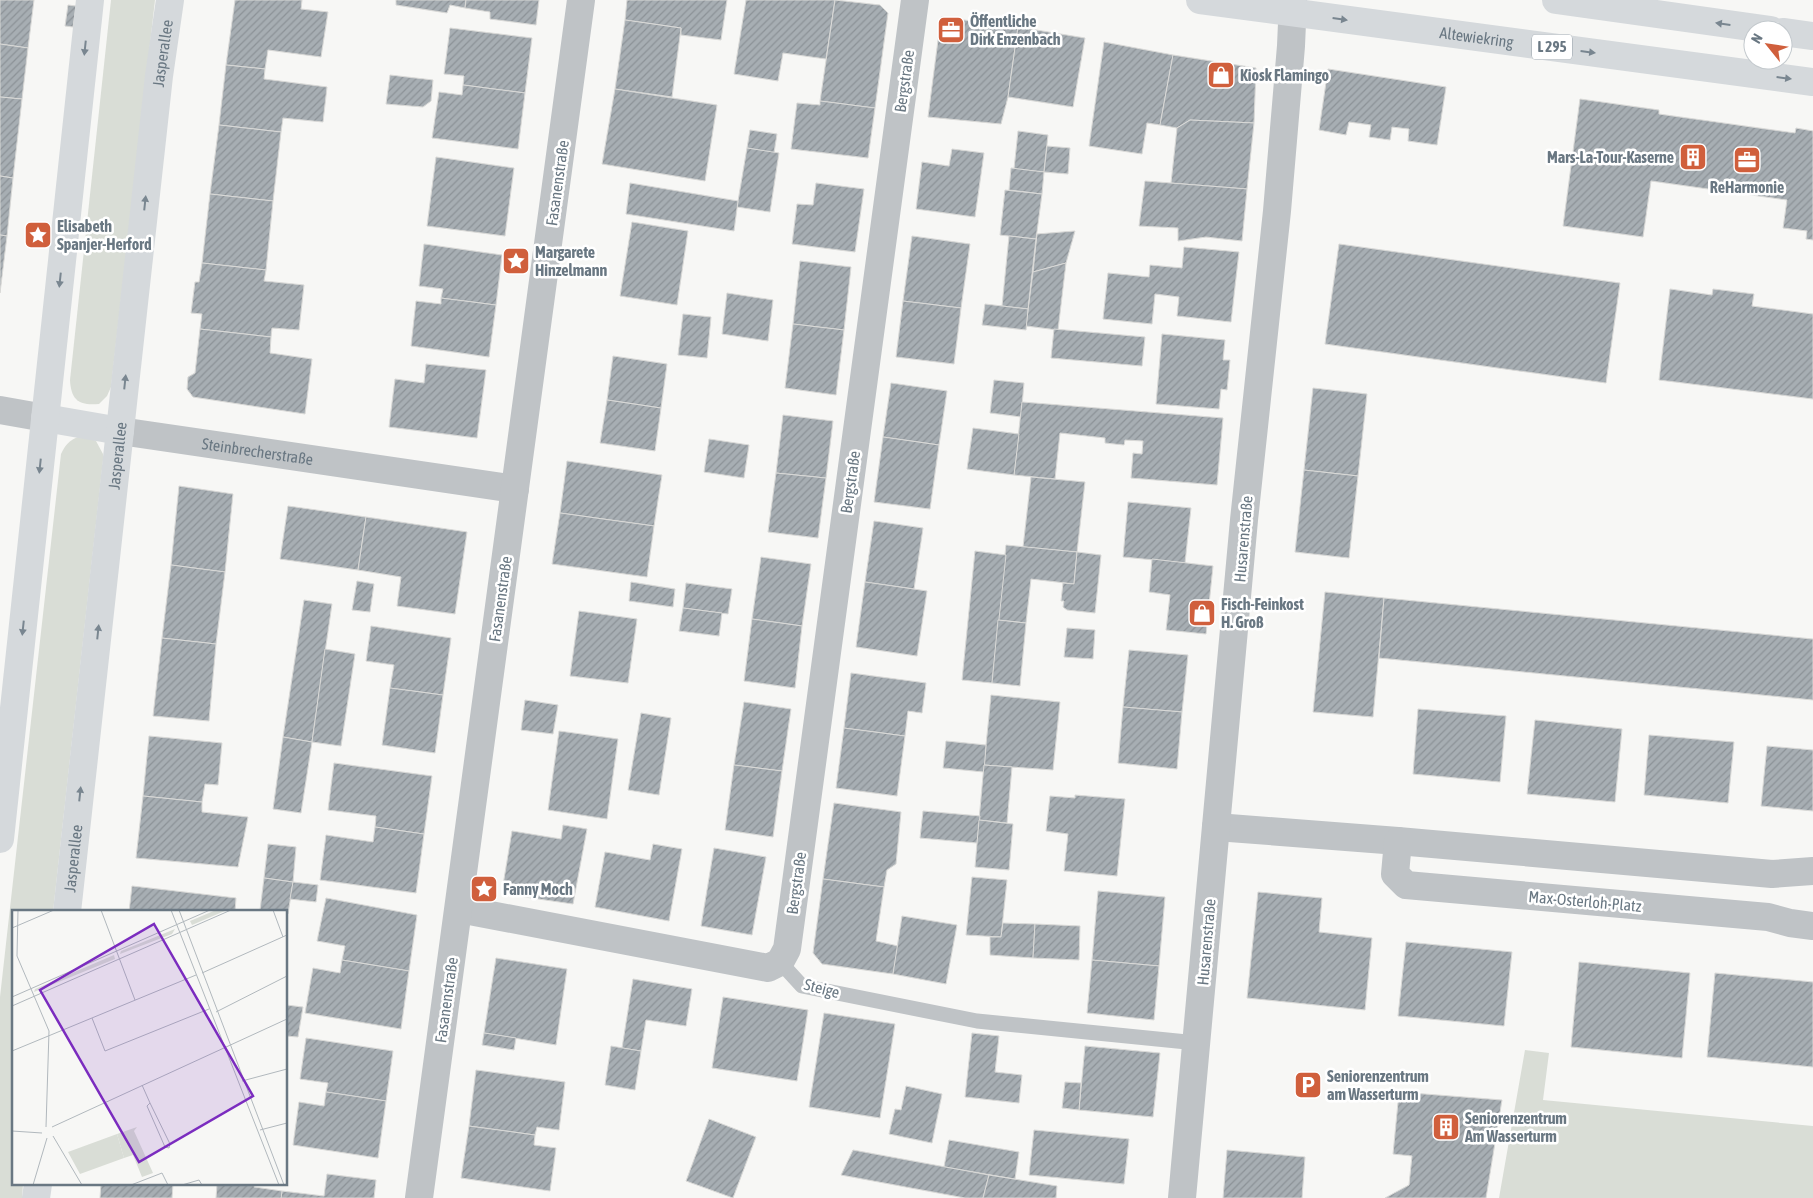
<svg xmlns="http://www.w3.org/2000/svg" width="1813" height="1198" font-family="'Asap Condensed',sans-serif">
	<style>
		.green { fill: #d9ddd6 }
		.building { fill: url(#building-hatch); stroke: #d9d9d7 }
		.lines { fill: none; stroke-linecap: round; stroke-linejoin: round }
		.lane { stroke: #bfc3c6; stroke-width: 15 }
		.street { stroke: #bfc3c6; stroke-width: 28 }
		.secondary { stroke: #d5d9dc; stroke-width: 28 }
		.primary { stroke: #d5d9dc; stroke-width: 28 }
		.oneway { fill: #798690 }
		.labels { text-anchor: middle; stroke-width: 5; stroke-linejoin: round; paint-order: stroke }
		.shield { fill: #fff; stroke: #96a0a8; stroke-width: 1 }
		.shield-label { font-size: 15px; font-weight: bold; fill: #697782 }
		.poi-label { font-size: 16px; font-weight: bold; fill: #697782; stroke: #fff; text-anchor: start }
		.street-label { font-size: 16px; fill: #697782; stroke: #fff }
		.inset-road { fill: none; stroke: #b1b8bd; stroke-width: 1 }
		.view { fill: #7b2cbf; fill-opacity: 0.15; stroke: #7b2cbf; stroke-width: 2.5 }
		.inset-edge { fill: none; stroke: #697782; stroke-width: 2.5 }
	</style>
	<defs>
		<pattern id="building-hatch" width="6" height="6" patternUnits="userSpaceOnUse" patternTransform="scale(1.25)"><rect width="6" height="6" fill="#a7aeb3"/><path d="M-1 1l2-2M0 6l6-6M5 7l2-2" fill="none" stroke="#8c9297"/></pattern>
	</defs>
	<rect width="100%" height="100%" fill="#f7f7f5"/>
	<!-- green -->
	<g class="green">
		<path d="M111 0H155L111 387 107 396 99 404C79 406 71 400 70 380Z"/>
		<path d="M84 435 96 441 103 454V460L53 912H14V1184H23L22 1198H0V997L61 454C66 443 72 438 84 435Z"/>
		<polygon points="1525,1050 1549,1053 1543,1100 1813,1126 1813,1198 1499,1198"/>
	</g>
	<!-- building -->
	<g class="building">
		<polygon points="0,0 34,0 28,48 0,44"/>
		<polygon points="235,0 302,0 301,9 328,12 321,57 268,50 265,69 226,65"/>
		<polygon points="396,0 466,0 465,8 450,5 447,13 396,5"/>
		<polygon points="466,0 539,0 536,25 490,19 490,12 465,8"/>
		<polygon points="627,0 727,0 721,40 681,35 681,28 625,20"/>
		<polygon points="746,0 835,0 826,59 783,53 778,81 734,74"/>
		<polygon points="835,0 880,5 888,13 875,108 820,101"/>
		<polygon points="68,5 76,6 73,27 65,26"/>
		<polygon points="941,17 1018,27 1008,97 1001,124 928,117"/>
		<polygon points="625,20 681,28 672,97 615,89"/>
		<polygon points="1018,27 1085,38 1073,107 1008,97"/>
		<polygon points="450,28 532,38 525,93 463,85 464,76 444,74"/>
		<polygon points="1104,42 1173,55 1160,125 1147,123 1142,154 1089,146"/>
		<polygon points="0,44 28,48 22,99 0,97"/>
		<polygon points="1173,55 1256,68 1254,123 1190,120 1177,128 1160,125"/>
		<polygon points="226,65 265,69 264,79 327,87 323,122 283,118 281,132 219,125"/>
		<polygon points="1328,69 1446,87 1437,145 1408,141 1409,129 1392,127 1390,140 1369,137 1371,125 1349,122 1346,135 1319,130"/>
		<polygon points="390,75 433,80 431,101 423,107 386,104"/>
		<polygon points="463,85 525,93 518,149 432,138 439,92 462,95"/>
		<polygon points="615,89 717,105 705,181 602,164"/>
		<polygon points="0,97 22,99 13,178 0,176"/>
		<polygon points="1580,99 1659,110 1659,114 1795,133 1796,128 1813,131 1813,240 1806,239 1807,231 1783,228 1787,200 1651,181 1643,237 1563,226"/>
		<polygon points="820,101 875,108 868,158 791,149 797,103 820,105"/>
		<polygon points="1190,120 1254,123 1247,189 1171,183 1177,128"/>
		<polygon points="219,125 281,132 273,201 210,194"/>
		<polygon points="750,130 777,134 774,153 747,148"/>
		<polygon points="1018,131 1048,135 1044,172 1014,169"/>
		<polygon points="1047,146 1070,148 1068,174 1044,172"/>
		<polygon points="747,148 779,153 770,212 737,207"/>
		<polygon points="952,149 984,153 975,217 916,209 922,162 949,166"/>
		<polygon points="436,157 514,168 505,236 427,226"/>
		<polygon points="1011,168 1044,172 1042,194 1009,190"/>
		<polygon points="0,176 13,178 7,236 0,235"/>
		<polygon points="1145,181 1247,189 1242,241 1206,237 1178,241 1178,228 1139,226"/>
		<polygon points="630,183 738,201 734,231 626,214"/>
		<polygon points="816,183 864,189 855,252 792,244 797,204 813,205"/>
		<polygon points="1005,190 1042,194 1036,239 1000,235"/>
		<polygon points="210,194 273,201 266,270 202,263"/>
		<polygon points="632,222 688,231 677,305 620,296"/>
		<polygon points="1075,231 1066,263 1033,272 1037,234"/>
		<polygon points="0,235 7,236 0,293"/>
		<polygon points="912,236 970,244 961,308 903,301"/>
		<polygon points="1009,236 1036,239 1028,309 1002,306"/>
		<polygon points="424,244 502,255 496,305 441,298 443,289 419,286"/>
		<polygon points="1339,244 1620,283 1606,383 1325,344"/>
		<polygon points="1184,247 1239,252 1231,322 1177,316 1179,297 1155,294 1152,324 1103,319 1108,273 1149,277 1150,265 1182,268"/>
		<polygon points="800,261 851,267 844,330 793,324"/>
		<polygon points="202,263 266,270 264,281 304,285 299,330 272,328 271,337 200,329 202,314 191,313 195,282 199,282"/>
		<polygon points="1066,263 1058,330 1026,326 1033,272"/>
		<polygon points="1670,289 1712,295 1713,289 1754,294 1752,306 1813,314 1813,399 1659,380"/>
		<polygon points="727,293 773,300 768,341 722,334"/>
		<polygon points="441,298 496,305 489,357 411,346 416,301 441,304"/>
		<polygon points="903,301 961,308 954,364 896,357"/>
		<polygon points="985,304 1028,309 1026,330 982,325"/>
		<polygon points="683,314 711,317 707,358 678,355"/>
		<polygon points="793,324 844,330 836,395 785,388"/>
		<polygon points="200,329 271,337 270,353 312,359 305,414 193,397 187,389 188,377 195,373"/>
		<polygon points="1054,329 1145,337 1142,366 1051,358"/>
		<polygon points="1162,334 1225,340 1223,360 1230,360 1227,390 1221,389 1219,409 1156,404"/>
		<polygon points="613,356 667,364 661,408 607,400"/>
		<polygon points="426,364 486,370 477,438 389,427 395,379 424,383"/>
		<polygon points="994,380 1024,383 1021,417 990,413"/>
		<polygon points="891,383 947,391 939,445 883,437"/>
		<polygon points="1313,388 1367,394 1358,476 1304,470"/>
		<polygon points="607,400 661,408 655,451 600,443"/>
		<polygon points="1022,402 1223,418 1217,485 1131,478 1133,453 1142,454 1143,441 1125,440 1124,445 1105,443 1105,438 1060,433 1055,479 1014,475"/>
		<polygon points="783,415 833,421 826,478 776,473"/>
		<polygon points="973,428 1019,434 1014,475 967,469"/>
		<polygon points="883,437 939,445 930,509 874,502"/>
		<polygon points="709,439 749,445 744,478 704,472"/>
		<polygon points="567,461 662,475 654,526 560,513"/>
		<polygon points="1304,470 1358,476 1349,558 1295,552"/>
		<polygon points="776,473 826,478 818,538 768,532"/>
		<polygon points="1031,477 1085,482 1077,552 1023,547"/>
		<polygon points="179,486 233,494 225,572 171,565"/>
		<polygon points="1128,502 1191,508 1185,563 1123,557"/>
		<polygon points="288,506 366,517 358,570 280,559"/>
		<polygon points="560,513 654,526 647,577 552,564"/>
		<polygon points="366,517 467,532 455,614 397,606 401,577 358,570"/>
		<polygon points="874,521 923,528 914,589 865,582"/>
		<polygon points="1006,545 1077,552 1074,584 1031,579 1026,623 998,620"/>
		<polygon points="975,551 1006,555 992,683 962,680"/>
		<polygon points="1077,552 1101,555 1095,613 1067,610 1063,607 1064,601 1061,601 1063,583 1074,584"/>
		<polygon points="761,557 811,564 802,626 752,619"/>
		<polygon points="1152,559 1213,566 1206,634 1166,630 1170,595 1149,592"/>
		<polygon points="171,565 225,572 216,644 162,638"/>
		<polygon points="357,581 374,584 370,612 352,610"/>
		<polygon points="631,582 675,589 673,607 629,601"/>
		<polygon points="865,582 927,591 917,656 856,647"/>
		<polygon points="686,583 732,589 728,614 683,608"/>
		<polygon points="1325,592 1384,598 1373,717 1313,712"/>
		<polygon points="1384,598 1813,639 1813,700 1379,658"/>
		<polygon points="304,600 332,604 312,742 283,737"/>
		<polygon points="683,608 722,613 719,636 679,631"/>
		<polygon points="579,611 637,619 628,683 570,676"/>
		<polygon points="752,619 802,626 795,688 744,681"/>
		<polygon points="998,620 1026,623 1020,686 992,683"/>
		<polygon points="371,626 451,638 443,695 390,688 394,665 366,661"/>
		<polygon points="1067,628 1095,630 1093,659 1064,657"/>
		<polygon points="162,638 216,644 209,721 153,716"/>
		<polygon points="325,649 355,654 341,746 312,742"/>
		<polygon points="1129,650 1188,655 1182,712 1123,707"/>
		<polygon points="851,673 926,683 922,713 908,711 905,736 844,728"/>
		<polygon points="390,688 443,695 435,753 382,745"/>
		<polygon points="991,695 1060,702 1053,770 984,765"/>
		<polygon points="525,700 558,705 553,734 521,730"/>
		<polygon points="744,702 791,709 782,771 734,765"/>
		<polygon points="1123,707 1182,712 1177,769 1118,763"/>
		<polygon points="1418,709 1506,716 1500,782 1413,774"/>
		<polygon points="641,713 671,718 659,795 628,790"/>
		<polygon points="1535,720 1622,729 1615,802 1527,794"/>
		<polygon points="844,728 905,736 897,796 836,788"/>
		<polygon points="559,731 618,739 607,819 548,810"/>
		<polygon points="1649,735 1734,742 1728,803 1644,795"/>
		<polygon points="149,736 222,743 218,785 205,784 202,802 143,796"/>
		<polygon points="283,737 312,742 301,813 273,809"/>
		<polygon points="946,741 986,745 984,772 943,768"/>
		<polygon points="1767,746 1813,750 1813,811 1761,806"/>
		<polygon points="334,763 432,776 424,834 375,827 376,816 328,810"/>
		<polygon points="734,765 782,771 773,837 725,830"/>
		<polygon points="984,765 1012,767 1007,823 979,820"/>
		<polygon points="1075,795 1125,799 1117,876 1064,871 1068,834 1046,831 1050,796 1075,798"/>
		<polygon points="143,796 202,802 202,812 248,817 238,867 136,858"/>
		<polygon points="834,803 901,812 896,864 887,870 884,887 823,879"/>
		<polygon points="923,811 980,816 977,843 920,838"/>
		<polygon points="979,820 1013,824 1009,870 975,867"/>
		<polygon points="563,825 587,829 573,904 511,895 503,885 512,831 561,839"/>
		<polygon points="375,827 424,834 416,893 320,880 326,835 373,842"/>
		<polygon points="268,844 296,847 293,882 264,878"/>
		<polygon points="653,844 682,849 669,921 595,907 605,852 650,860"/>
		<polygon points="714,848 766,857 752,935 701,926"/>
		<polygon points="972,877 1007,880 1001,937 966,935"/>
		<polygon points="264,878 293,882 288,914 286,912 260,910"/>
		<polygon points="823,879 884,887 876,941 898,946 893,974 822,964 813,953"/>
		<polygon points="293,882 318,885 316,902 290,899"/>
		<polygon points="132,886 236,898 235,912 129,912"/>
		<polygon points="1098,891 1165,897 1159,966 1092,960"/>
		<polygon points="1258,892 1322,898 1319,932 1372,938 1365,1010 1247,998"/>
		<polygon points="326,898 417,915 409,971 342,960 345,946 317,941"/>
		<polygon points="902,916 957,925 946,984 893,974"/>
		<polygon points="1003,923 1035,924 1033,958 990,955 990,937 1001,937"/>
		<polygon points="1035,924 1080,926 1079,960 1033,958"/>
		<polygon points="1406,942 1512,952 1504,1026 1398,1016"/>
		<polygon points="496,958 567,969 556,1045 484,1033"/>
		<polygon points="342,960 409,971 401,1029 305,1013 313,968 340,973"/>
		<polygon points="1092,960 1159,966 1154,1020 1087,1013"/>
		<polygon points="1579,962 1690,973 1682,1058 1571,1047"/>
		<polygon points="1715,973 1813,982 1813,1067 1707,1057"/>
		<polygon points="633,979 692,989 686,1026 646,1020 641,1051 622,1048"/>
		<polygon points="723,997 808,1010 797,1081 712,1068"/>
		<polygon points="286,1005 303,1007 298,1037 286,1036"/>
		<polygon points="824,1013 895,1024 880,1118 809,1107"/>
		<polygon points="484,1033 516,1038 514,1050 482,1045"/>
		<polygon points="972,1033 999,1036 995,1072 1022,1075 1019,1103 965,1097"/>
		<polygon points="306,1038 393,1051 386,1101 326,1092 328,1083 300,1079"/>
		<polygon points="611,1046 641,1051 635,1090 605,1085"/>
		<polygon points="1085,1046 1160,1053 1153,1117 1079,1110"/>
		<polygon points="476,1070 565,1082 559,1130 537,1127 535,1135 469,1126"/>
		<polygon points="1065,1082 1081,1083 1079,1110 1062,1108"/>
		<polygon points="906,1086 942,1094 932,1143 889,1134 895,1109 901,1110"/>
		<polygon points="326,1092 386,1101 378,1158 293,1145 299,1102 324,1106"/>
		<polygon points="1399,1092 1502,1100 1486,1198 1385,1198 1409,1185 1412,1156 1393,1154"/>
		<polygon points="709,1119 756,1137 733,1198 686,1181"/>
		<polygon points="469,1126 535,1135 534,1145 556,1148 550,1191 461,1178"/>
		<polygon points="1034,1130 1129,1139 1124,1184 1029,1175"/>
		<polygon points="949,1140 1019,1152 1015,1179 944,1167"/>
		<polygon points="853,1150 989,1175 983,1198 965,1198 841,1175"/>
		<polygon points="1227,1150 1305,1157 1302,1198 1223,1198"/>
		<polygon points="327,1174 376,1180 374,1198 281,1198 282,1191 324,1196"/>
		<polygon points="989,1175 1057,1186 1056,1198 983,1198"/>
		<polygon points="101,1184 173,1184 172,1198 100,1198"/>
		<polygon points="217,1184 255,1184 254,1187 282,1191 281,1198 216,1198"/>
	</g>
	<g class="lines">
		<!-- lane -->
		<polyline class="lane" points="780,962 802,986 977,1021 1197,1043"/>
		<!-- street -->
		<g class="street">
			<polyline points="0,410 45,418"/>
			<path id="s1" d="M120 431 515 489"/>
			<polyline points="1216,827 1398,841"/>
			<polyline points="1813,871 1772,874 1398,841 1395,874 1406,885 1768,917 1790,923 1813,926"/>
			<polyline points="459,909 768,968 780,962 787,949 915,0"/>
			<polyline points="419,1198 581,0"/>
			<polyline points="1182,1198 1244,520 1277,211 1291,46 1293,0"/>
		</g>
		<!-- secondary -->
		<g class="secondary">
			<polyline points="45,418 120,431"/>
			<polyline points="0,839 90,0"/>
			<path id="s2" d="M67 912 159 76 170 0"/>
			<polyline points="36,1198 38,1184"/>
		</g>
		<!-- primary -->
		<g class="primary">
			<path id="s3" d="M1200 0 1813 82"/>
			<polyline points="1556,0 1771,30"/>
			<polyline points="1783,32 1813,36"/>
		</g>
	</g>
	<!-- one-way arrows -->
	<defs><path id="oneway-solid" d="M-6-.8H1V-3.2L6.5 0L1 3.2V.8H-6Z" transform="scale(1.25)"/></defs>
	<g class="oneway">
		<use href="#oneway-solid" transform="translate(1340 19) rotate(8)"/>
		<use href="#oneway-solid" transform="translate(1723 24) rotate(-172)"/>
		<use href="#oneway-solid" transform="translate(85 48) rotate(96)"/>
		<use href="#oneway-solid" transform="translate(1588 52) rotate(7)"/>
		<use href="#oneway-solid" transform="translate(1784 78) rotate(7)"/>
		<use href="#oneway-solid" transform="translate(145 203) rotate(-84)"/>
		<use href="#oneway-solid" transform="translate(60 280) rotate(96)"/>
		<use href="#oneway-solid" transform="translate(125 382) rotate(-84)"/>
		<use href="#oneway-solid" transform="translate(40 466) rotate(96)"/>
		<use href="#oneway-solid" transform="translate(23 628) rotate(96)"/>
		<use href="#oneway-solid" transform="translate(98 632) rotate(-84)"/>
		<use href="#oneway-solid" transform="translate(80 794) rotate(-84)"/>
	</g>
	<!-- icons -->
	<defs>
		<g id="office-square" transform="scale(1.4375)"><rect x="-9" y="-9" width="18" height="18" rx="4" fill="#d05f3c" stroke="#fff"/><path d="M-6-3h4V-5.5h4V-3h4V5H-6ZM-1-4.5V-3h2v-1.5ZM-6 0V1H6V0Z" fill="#fff"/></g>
		<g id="shop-square" transform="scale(1.4375)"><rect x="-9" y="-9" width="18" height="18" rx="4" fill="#d05f3c" stroke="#fff"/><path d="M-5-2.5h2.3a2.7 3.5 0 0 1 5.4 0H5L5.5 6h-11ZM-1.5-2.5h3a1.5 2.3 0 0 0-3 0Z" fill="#fff"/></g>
		<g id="building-square" transform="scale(1.4375)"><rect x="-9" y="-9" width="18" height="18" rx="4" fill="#d05f3c" stroke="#fff"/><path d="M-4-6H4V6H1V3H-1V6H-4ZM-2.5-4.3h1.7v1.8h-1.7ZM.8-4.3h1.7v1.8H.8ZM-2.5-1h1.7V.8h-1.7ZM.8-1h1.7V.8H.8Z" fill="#fff"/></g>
		<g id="sight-square" transform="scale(1.4375)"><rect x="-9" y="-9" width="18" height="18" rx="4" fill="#d05f3c" stroke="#fff"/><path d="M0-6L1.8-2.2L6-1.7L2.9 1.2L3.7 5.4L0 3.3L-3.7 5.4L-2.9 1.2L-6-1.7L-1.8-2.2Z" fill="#fff"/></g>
		<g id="parking-square" transform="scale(1.4375)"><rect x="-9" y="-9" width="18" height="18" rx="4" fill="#d05f3c" stroke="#fff"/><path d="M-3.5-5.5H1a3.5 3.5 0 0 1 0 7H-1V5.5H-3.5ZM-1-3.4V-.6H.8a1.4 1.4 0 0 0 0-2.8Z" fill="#fff"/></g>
	</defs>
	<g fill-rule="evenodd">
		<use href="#office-square" x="951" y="30"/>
		<use href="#shop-square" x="1221" y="75"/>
		<use href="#building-square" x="1693" y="157"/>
		<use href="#office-square" x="1747" y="160"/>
		<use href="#sight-square" x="38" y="235"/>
		<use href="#sight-square" x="516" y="261"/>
		<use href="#shop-square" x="1202" y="613"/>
		<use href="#sight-square" x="484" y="889"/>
		<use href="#parking-square" x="1308" y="1085"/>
		<use href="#building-square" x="1446" y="1127"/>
	</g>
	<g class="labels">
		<!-- shield labels -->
		<rect class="shield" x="1532" y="34.5" width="40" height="25" rx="4"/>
		<g class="shield-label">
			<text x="1552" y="52">L 295</text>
		</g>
		<!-- poi labels -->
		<g class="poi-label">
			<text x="970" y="27">Öffentliche<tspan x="970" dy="18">Dirk Enzenbach</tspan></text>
			<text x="1240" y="81">Kiosk Flamingo</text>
			<text x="1674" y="163" text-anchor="end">Mars-La-Tour-Kaserne</text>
			<text x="1747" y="193" text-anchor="middle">ReHarmonie</text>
			<text x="57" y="232">Elisabeth<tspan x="57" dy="18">Spanjer-Herford</tspan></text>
			<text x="535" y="258">Margarete<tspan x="535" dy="18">Hinzelmann</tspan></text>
			<text x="1221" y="610">Fisch-Feinkost<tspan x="1221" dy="18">H. Groß</tspan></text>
			<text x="503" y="895">Fanny Moch</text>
			<text x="1327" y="1082">Seniorenzentrum<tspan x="1327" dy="18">am Wasserturm</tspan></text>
			<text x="1465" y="1124">Seniorenzentrum<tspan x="1465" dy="18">Am Wasserturm</tspan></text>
		</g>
		<!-- street labels -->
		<g class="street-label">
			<text dy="6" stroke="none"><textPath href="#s3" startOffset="279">Altewiekring</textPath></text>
			<text dy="6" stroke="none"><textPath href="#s2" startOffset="864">Jasperallee</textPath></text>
			<text transform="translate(904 81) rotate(-82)" y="6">Bergstraße</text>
			<text transform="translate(557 183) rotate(-82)" y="6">Fasanenstraße</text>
			<text dy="6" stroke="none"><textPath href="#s1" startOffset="139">Steinbrecherstraße</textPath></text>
			<text dy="6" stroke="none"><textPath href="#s2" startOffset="459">Jasperallee</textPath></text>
			<text transform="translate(850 482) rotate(-82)" y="6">Bergstraße</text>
			<text transform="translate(1243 539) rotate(-85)" y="6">Husarenstraße</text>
			<text transform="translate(500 599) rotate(-82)" y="6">Fasanenstraße</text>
			<text dy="6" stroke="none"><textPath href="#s2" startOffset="54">Jasperallee</textPath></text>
			<text transform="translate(796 883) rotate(-82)" y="6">Bergstraße</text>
			<text transform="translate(1585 901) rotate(5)" y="6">Max-Osterloh-Platz</text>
			<text transform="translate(1206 942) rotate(-85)" y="6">Husarenstraße</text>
			<text transform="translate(822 988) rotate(15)" y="6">Steige</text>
			<text transform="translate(446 1000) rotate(-82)" y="6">Fasanenstraße</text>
		</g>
	</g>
	<!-- overview -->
	<g transform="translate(12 910)">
		<rect width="275" height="275" fill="#f7f7f5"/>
		<path d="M204 0H215L180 15 178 11ZM163 19 160 24 108 44 109 41ZM102 45 103 49 22 82 23 79ZM125 217 122 221 141 263 130 267 121 245 112 248 105 224Z" fill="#d9ddd6"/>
		<path d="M105 224 112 248 68 264 56 242Z" fill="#d9ddd6"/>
		<path class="inset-road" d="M6 0 5 46 37 121 34 217M89 0 123 90M159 0 267 275M167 0 272 275M261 0 271 27M0 18 42 0M190 63 275 25M0 87 198 0M0 96 219 0M204 102 275 66M80 108 93 141 197 99M0 141 184 65M230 171 275 159M130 175 138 193M138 193 158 234 157 238 153 237 135 196ZM40 217 275 109M248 220 275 213M0 221 30 223M41 226 70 275M21 275 35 228M119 275 150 263 156 275M170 275 187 270 190 275"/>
		<path class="view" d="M142 14 241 186 127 252 28 80Z"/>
		<rect width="275" height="275" class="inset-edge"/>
	</g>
	<!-- north arrow -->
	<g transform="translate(1768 45) rotate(300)"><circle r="24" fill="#ffffff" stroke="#c3c9cd"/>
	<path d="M0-4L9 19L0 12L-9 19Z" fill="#d05f3c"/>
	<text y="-8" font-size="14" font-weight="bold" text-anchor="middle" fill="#697782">N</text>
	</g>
</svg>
